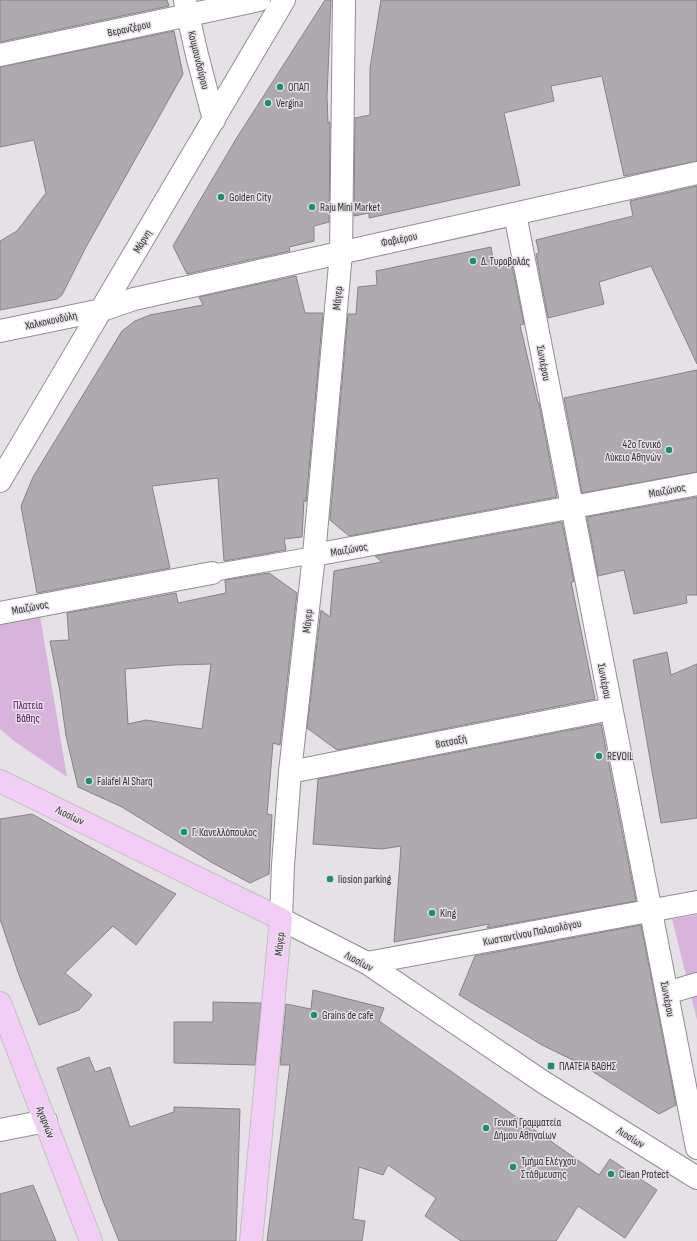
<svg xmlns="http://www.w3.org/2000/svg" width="697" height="1241" font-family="'Sofia Sans Condensed',sans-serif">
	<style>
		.green { fill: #d8b4dc }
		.building { fill: #afaab0; stroke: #878287; fill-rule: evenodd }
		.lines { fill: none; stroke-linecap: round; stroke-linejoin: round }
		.service-casing { stroke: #928d92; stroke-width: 18 }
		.pedestrian-casing { stroke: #928d92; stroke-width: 24 }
		.minor-casing { stroke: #928d92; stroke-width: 24 }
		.tertiary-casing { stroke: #928d92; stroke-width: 24 }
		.secondary-casing { stroke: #928d92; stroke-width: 24 }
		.primary-casing { stroke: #c1c0c1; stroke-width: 24 }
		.service { stroke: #fff; stroke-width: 16 }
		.pedestrian { stroke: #fff; stroke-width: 22 }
		.minor { stroke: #fff; stroke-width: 22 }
		.tertiary { stroke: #fff; stroke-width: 22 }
		.secondary { stroke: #fff; stroke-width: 22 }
		.primary { stroke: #f2cef7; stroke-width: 22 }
		.poi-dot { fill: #159176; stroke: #e6e1e7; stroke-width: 1.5 }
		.labels { text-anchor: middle; stroke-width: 3; stroke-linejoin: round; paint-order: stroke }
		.street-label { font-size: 11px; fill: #312e31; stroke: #e6e1e7 }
		.poi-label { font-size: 11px; fill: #312e31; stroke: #e6e1e7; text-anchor: start }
		.park-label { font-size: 11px; fill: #53085c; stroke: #e6e1e7 }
	</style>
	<rect width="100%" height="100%" fill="#e6e1e7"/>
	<!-- green -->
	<g class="green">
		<polygon points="40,616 67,777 14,741 0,729 0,623"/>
		<polygon points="697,915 697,1020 672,919"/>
	</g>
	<!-- building -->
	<g class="building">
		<polygon points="0,0 167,0 169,6 0,42"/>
		<polygon points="325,0 331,0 327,97 328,123 330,122 329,222 314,226 314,241 289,247 290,251 187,274 173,246 236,139"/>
		<polygon points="381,0 697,0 697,161 624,176 602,76 551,86 554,101 504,113 520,185 369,218 369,213 354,216 355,118 370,115 370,68"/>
		<polygon points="174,31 183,74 86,247 62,295 57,299 0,310 0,241 17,231 46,193 34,140 0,147 0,67"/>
		<polygon points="697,186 697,364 651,266 599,282 604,304 548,318 536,254 539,253 536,240 633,216 630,201"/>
		<polygon points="491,247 494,264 511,260 524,324 520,325 538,403 539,403 557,497 349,536 330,520 348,314 356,314 358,287 377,285 376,271"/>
		<polygon points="296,276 305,313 323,313 306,502 304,500 302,537 284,539 286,550 224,561 218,478 152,486 170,568 37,593 21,506 33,477 122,331 135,321 150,315 203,305 199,297"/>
		<polygon points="697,370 697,472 582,493 564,398"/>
		<polygon points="697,497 697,595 686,595 687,603 634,614 624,570 598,576 587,517"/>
		<polygon points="562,522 574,582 571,582 595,699 337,750 307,728 321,610 330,617 334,571 382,562 375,556"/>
		<path d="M269 573 297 593 280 745 273 743 267 814 272 815 269 874 250 883 211 862 122 807 78 787 66 736 60 692 50 641 69 640 67 613 176 593 178 603 226 593 225 580ZM211 664 202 729 146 720 128 724 125 669 174 665Z"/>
		<polygon points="667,652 671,675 697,664 697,818 661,823 633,660"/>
		<polygon points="601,724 636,901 487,928 489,924 394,942 401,846 382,849 313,844 318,779"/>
		<polygon points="32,814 131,870 176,894 136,945 113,926 65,973 92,995 79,1010 39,1025 19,975 0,919 0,819"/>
		<polygon points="641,925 676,1105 659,1114 581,1064 542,1045 459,995 475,956"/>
		<polygon points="313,990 384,1008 379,1021 599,1175 610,1159 657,1190 625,1238 578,1206 556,1241 461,1241 425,1216 436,1198 388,1165 383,1175 359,1167 353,1219 365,1221 362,1241 267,1241 290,1065 280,1065 286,1004 311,1009"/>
		<polygon points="213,1002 261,1003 255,1065 174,1063 174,1022 213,1022"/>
		<polygon points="89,1057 95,1072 110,1067 130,1127 174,1112 174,1107 240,1109 236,1241 119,1241 103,1201 57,1068"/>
		<polygon points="33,1185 56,1241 0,1241 0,1194"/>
	</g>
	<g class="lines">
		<!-- service casing -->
		<g class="service-casing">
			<polyline id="service" points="212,573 314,555"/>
		</g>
		<!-- pedestrian casing -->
		<g class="pedestrian-casing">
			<g id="pedestrian">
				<polyline points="0,613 212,573"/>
				<polyline points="667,993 697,984"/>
			</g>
		</g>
		<!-- minor casing -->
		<g class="minor-casing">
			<g id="minor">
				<polyline points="185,1 196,51 214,120"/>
				<polyline points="0,55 259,0"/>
				<polyline points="515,214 697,1148"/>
				<polyline points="102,310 134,299 697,173"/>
				<polyline points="314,555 697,484"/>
				<polyline points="290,772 611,709"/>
				<polyline points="367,963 697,902"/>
			</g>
		</g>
		<!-- tertiary casing -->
		<g class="tertiary-casing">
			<polyline id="tertiary" points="281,919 283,865 290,772 314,555 341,253 344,0"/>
		</g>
		<!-- secondary casing -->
		<g class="secondary-casing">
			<g id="secondary">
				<polyline points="0,331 102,310"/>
				<polyline points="0,481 284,0"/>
				<polyline points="281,919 367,963 543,1082 697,1178"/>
				<polyline points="0,1130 46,1121"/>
			</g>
		</g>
		<!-- primary casing -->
		<g class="primary-casing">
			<g id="primary">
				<polyline points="0,781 281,919 251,1241"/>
				<polyline points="0,1003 91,1241"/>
			</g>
		</g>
		<!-- service -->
		<use href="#service" class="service"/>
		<!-- pedestrian -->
		<use href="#pedestrian" class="pedestrian"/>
		<!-- minor -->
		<use href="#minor" class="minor"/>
		<!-- tertiary -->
		<use href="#tertiary" class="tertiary"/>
		<!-- secondary -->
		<use href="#secondary" class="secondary"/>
		<!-- primary -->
		<use href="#primary" class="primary"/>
	</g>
	<!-- markers -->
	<g class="poi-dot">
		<circle cx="280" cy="87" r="4"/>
		<circle cx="268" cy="103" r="4"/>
		<circle cx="221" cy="197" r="4"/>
		<circle cx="312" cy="207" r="4"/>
		<circle cx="473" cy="261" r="4"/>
		<circle cx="669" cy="450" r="4"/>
		<circle cx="599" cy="756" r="4"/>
		<circle cx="89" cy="781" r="4"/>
		<circle cx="184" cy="832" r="4"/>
		<circle cx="330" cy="879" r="4"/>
		<circle cx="432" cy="913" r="4"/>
		<circle cx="314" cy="1015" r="4"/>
		<rect x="547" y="1062" width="8" height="8" rx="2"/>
		<circle cx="486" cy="1128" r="4"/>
		<circle cx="513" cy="1167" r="4"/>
		<circle cx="611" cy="1174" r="4"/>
	</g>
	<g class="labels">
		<!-- street labels -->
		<g class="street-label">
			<text transform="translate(129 28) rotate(-12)" y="4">Βερανζέρου</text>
			<text transform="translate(199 60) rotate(76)" y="4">Κουμουνδούρου</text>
			<text transform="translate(399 239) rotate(-12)" y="4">Φαβιέρου</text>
			<text transform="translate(142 241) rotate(-59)" y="4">Μάρνη</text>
			<text transform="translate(337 298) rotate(-85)" y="4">Μάγερ</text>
			<text transform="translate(51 320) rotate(-12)" y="4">Χαλκοκονδύλη</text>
			<text transform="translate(544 363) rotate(79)" y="4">Σωνιέρου</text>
			<text transform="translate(667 490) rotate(-11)" y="4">Μαιζώνος</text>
			<text transform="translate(349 549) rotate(-10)" y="4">Μαιζώνος</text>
			<text transform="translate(30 607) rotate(-11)" y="4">Μαιζώνος</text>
			<text transform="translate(307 621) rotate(-84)" y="4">Μάγερ</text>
			<text transform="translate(605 681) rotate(79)" y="4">Σωνιέρου</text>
			<text transform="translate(451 741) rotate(-11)" y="4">Βατσαξή</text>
			<text transform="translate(70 815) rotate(26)" y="4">Λιοσίων</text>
			<text transform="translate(532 932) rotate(-11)" y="4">Κωσταντίνου Παλαιολόγου</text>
			<text transform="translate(279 944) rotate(-84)" y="4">Μάγερ</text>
			<text transform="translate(359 961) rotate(28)" y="4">Λιοσίων</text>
			<text transform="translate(668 999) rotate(79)" y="4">Σωνιέρου</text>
			<text transform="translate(46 1122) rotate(69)" y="4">Αχαρνών</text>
			<text transform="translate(631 1137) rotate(32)" y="4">Λιοσίων</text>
		</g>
		<!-- poi labels -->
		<g class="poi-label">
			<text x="288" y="91">ΟΠΑΠ</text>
			<text x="276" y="107">Vergina</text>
			<text x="229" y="201">Golden City</text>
			<text x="320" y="211">Raju Mini Market</text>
			<text x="481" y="265">Δ. Τυροβολάς</text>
			<text x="661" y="448" text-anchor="end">42ο Γενικό<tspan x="661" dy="13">Λύκειο Αθηνών</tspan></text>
			<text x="607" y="760">REVOIL</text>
			<text x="97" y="785">Falafel Al Sharq</text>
			<text x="192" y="836">Γ. Κανελλόπουλος</text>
			<text x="338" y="883">liosion parking</text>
			<text x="440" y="917">King</text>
			<text x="322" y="1019">Grains de cafe</text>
			<text x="559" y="1070">ΠΛΑΤΕΙΑ ΒΑΘΗΣ</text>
			<text x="494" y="1126">Γενική Γραμματεία<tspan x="494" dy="13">Δήμου Αθηναίων</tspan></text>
			<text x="521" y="1165">Τμήμα Ελέγχου<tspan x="521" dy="13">Στάθμευσης</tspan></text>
			<text x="619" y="1178">Clean Protect</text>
		</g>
		<!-- park labels -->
		<g class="park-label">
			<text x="28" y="709">Πλατεία<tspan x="28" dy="13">Βάθης</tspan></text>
		</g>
	</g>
</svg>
